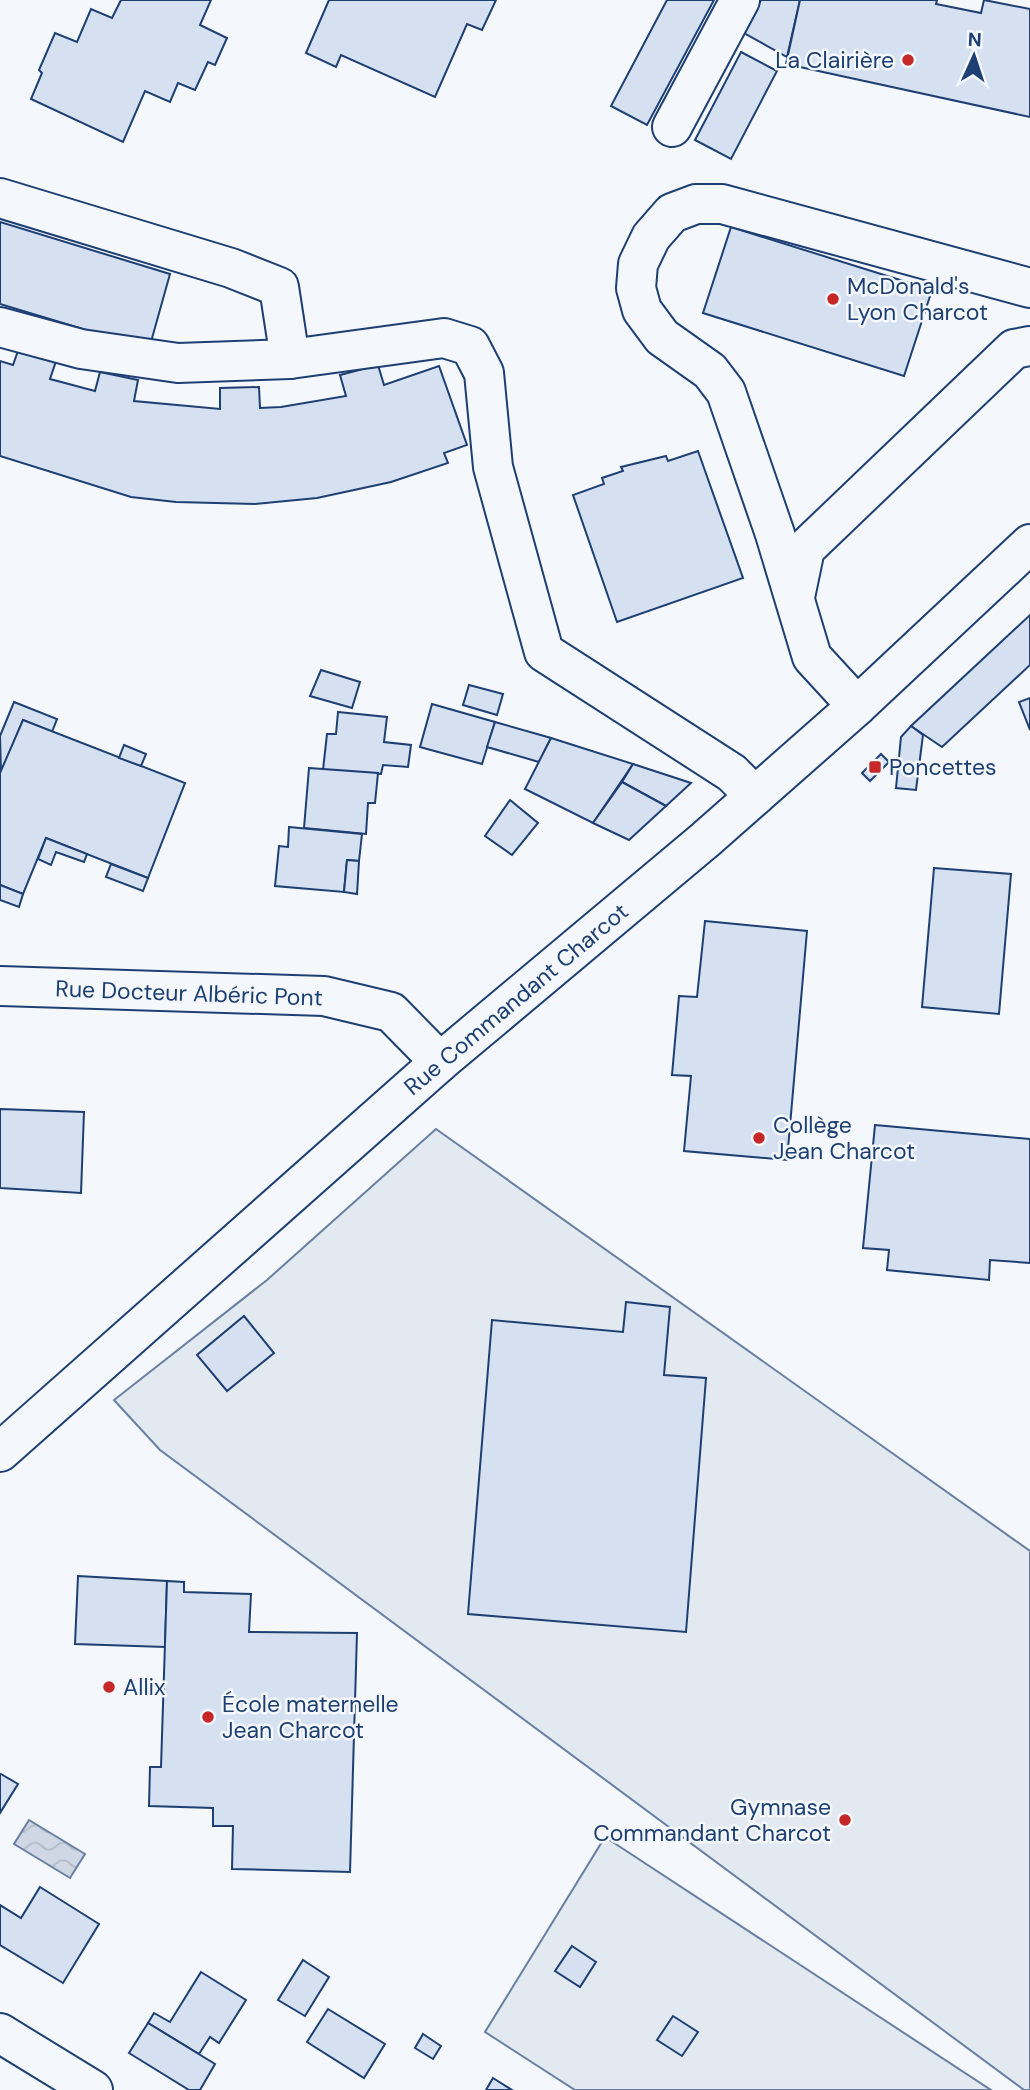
<svg xmlns="http://www.w3.org/2000/svg" width="1030" height="2090" font-family="'DM Sans',sans-serif">
	<style>
		.green { fill: #e3e9f0; stroke: #687fa3; stroke-width: 2 }
		.water { fill: url(#water-waves); stroke: #687fa3; stroke-width: 2 }
		.building { fill: #d5e0f0; stroke: #1d3f73; stroke-width: 2 }
		.lines { fill: none; stroke-linecap: round; stroke-linejoin: round }
		.minor-casing { stroke: #1d3f73; stroke-width: 42 }
		.major-casing { stroke: #1d3f73; stroke-width: 42 }
		.minor { stroke: #f4f7fb; stroke-width: 38 }
		.major { stroke: #f4f7fb; stroke-width: 38 }
		.poi-dot { fill: #c62828; stroke: #f4f7fb; stroke-width: 2.5 }
		.labels { text-anchor: middle; stroke-width: 5; stroke-linejoin: round; paint-order: stroke }
		.poi-label { font-size: 23px; fill: #1d3f73; stroke: #f4f7fb; text-anchor: start }
		.street-label { font-size: 23px; fill: #1d3f73; stroke: #f4f7fb }
	</style>
	<defs>
		<pattern id="water-waves" width="16" height="10" patternUnits="userSpaceOnUse" patternTransform="scale(1.75)"><rect width="16" height="10" fill="#cfd7e4"/><path d="M0 5q4-4 8 0t8 0" fill="none" stroke="#b1bac7"/></pattern>
	</defs>
	<rect width="100%" height="100%" fill="#f4f7fb"/>
	<!-- green -->
	<g class="green">
		<polygon points="436,1129 1030,1551 1030,2090 1024,2090 160,1450 114,1400 267,1280"/>
		<polygon points="605,1837 991,2090 575,2090 485,2032"/>
	</g>
	<!-- water -->
	<polygon class="water" points="29,1820 85,1854 70,1878 14,1844"/>
	<!-- building -->
	<g class="building">
		<polygon points="121,0 211,0 200,25 227,38 215,65 208,62 195,90 178,83 170,102 145,91 123,142 31,99 42,73 39,70 55,33 77,42 91,9 112,18"/>
		<polygon points="329,0 496,0 482,30 467,24 435,97 341,55 336,67 306,53"/>
		<polygon points="667,0 714,0 647,125 611,106"/>
		<polygon points="761,0 800,0 787,57 744,33"/>
		<polygon points="800,0 937,0 936,4 981,13 984,0 1030,9 1030,117 786,64"/>
		<polygon points="741,52 777,71 731,159 695,140"/>
		<polygon points="0,222 170,274 149,349 0,304"/>
		<polygon points="731,227 932,290 904,376 703,313"/>
		<polygon points="20,345 57,358 50,379 95,391 100,372 138,380 134,401 220,409 220,388 259,387 260,408 281,407 346,396 340,375 378,365 384,385 439,366 467,445 444,453 448,463 391,482 317,498 255,504 176,502 131,497 0,456 0,361 13,365"/>
		<polygon points="698,451 743,578 617,622 573,495 604,484 602,478 623,471 621,467 666,456 668,461"/>
		<polygon points="1030,615 1030,665 942,747 911,726"/>
		<polygon points="321,670 360,682 352,708 310,696"/>
		<polygon points="469,685 503,694 497,715 463,705"/>
		<polygon points="1030,698 1030,730 1019,702"/>
		<polygon points="14,702 57,719 52,732 23,720 1,774 0,736"/>
		<polygon points="432,704 495,722 482,764 420,747"/>
		<polygon points="338,712 387,717 384,742 411,745 408,767 383,765 381,774 323,770 327,734 336,734"/>
		<polygon points="23,720 185,783 148,878 46,838 23,894 0,885 0,773"/>
		<polygon points="495,722 551,738 539,762 487,747"/>
		<polygon points="911,726 923,735 916,790 896,788 901,737"/>
		<polygon points="551,738 633,764 593,823 525,789"/>
		<polygon points="124,745 146,754 141,766 119,758"/>
		<polygon points="881,754 889,762 870,781 862,773"/>
		<polygon points="633,764 691,783 666,806 622,782"/>
		<polygon points="309,768 378,773 375,803 368,803 366,834 304,828"/>
		<polygon points="622,782 666,806 629,840 593,823"/>
		<polygon points="510,800 538,823 512,855 485,836"/>
		<polygon points="289,827 362,834 359,861 347,860 344,892 275,886 279,846 288,847"/>
		<polygon points="46,838 87,854 84,862 56,852 51,865 38,859"/>
		<polygon points="347,860 359,861 357,894 344,892"/>
		<polygon points="111,864 148,878 143,891 106,877"/>
		<polygon points="934,868 1011,874 999,1014 922,1007"/>
		<polygon points="0,885 23,894 19,907 0,900"/>
		<polygon points="705,921 807,931 787,1160 684,1151 691,1076 672,1075 679,996 697,997"/>
		<polygon points="0,1109 84,1112 81,1193 0,1188"/>
		<polygon points="875,1125 1030,1139 1030,1263 990,1260 989,1280 887,1270 889,1250 863,1248"/>
		<polygon points="626,1302 670,1307 664,1375 706,1378 686,1632 468,1614 492,1320 623,1332"/>
		<polygon points="244,1316 274,1353 227,1391 197,1355"/>
		<polygon points="78,1576 167,1581 165,1647 75,1644"/>
		<polygon points="167,1581 184,1582 184,1592 251,1594 249,1632 357,1633 350,1872 232,1869 233,1826 213,1826 213,1808 149,1806 150,1767 161,1767"/>
		<polygon points="1,1774 18,1784 0,1813 0,1775"/>
		<polygon points="40,1887 99,1924 63,1983 0,1945 0,1905 21,1918"/>
		<polygon points="572,1946 596,1962 580,1987 555,1971"/>
		<polygon points="303,1960 329,1977 305,2016 278,2000"/>
		<polygon points="201,1972 246,2000 219,2043 210,2037 199,2054 148,2023 154,2013 170,2022"/>
		<polygon points="328,2009 385,2044 364,2078 307,2042"/>
		<polygon points="673,2016 698,2032 682,2056 657,2040"/>
		<polygon points="148,2023 215,2064 200,2090 189,2090 129,2053"/>
		<polygon points="423,2034 441,2046 433,2059 415,2048"/>
		<polygon points="493,2078 512,2090 486,2090"/>
	</g>
	<g class="lines">
		<!-- minor casing -->
		<g class="minor-casing">
			<g id="minor">
				<polyline points="672,127 740,0"/>
				<polyline points="0,198 231,268 279,287 290,359"/>
				<polyline points="0,327 81,349 178,363 290,359 444,338 470,346 484,373 493,467 544,652 732,773 755,796"/>
				<polyline points="795,597 805,549 1014,349 1030,346"/>
				<polyline points="857,706 812,657 775,534 726,392 710,371 662,337 642,310 636,288 638,264 651,237 672,213 696,204 722,204 1030,288"/>
				<polyline points="0,986 324,996 391,1012 440,1062"/>
				<polyline points="0,2033 93,2090"/>
			</g>
		</g>
		<!-- major casing -->
		<g class="major-casing">
			<polyline id="major" points="0,1452 440,1062 705,840 857,706 1030,544"/>
		</g>
		<!-- minor -->
		<use href="#minor" class="minor"/>
		<!-- major -->
		<use href="#major" class="major"/>
	</g>
	<!-- markers -->
	<g class="poi-dot">
		<circle cx="908" cy="60" r="7"/>
		<circle cx="833" cy="299" r="7"/>
		<rect x="868" y="760" width="14" height="14" rx="3.5"/>
		<circle cx="759" cy="1138" r="7"/>
		<circle cx="109" cy="1687" r="7"/>
		<circle cx="208" cy="1717" r="7"/>
		<circle cx="845" cy="1820" r="7"/>
	</g>
	<g class="labels">
		<!-- poi labels -->
		<g class="poi-label">
			<text x="894" y="68" text-anchor="end">La Clairière</text>
			<text x="847" y="294">McDonald's<tspan x="847" dy="26">Lyon Charcot</tspan></text>
			<text x="889" y="775">Poncettes</text>
			<text x="773" y="1133">Collège<tspan x="773" dy="26">Jean Charcot</tspan></text>
			<text x="123" y="1695">Allix</text>
			<text x="222" y="1712">École maternelle<tspan x="222" dy="26">Jean Charcot</tspan></text>
			<text x="831" y="1815" text-anchor="end">Gymnase<tspan x="831" dy="26">Commandant Charcot</tspan></text>
		</g>
		<!-- street labels -->
		<g class="street-label">
			<text transform="translate(189 993) rotate(2)" y="8">Rue Docteur Albéric Pont</text>
			<text transform="translate(516 999) rotate(-40)" y="8">Rue Commandant Charcot</text>
		</g>
	</g>
	<!-- north arrow -->
	<g transform="translate(974 56) rotate(3)" stroke="#f4f7fb" stroke-width="5" paint-order="stroke">
	<path d="M0-5L12 26L0 18L-12 26Z" fill="#1d3f73"/>
	<text y="-10" font-size="19" font-weight="bold" text-anchor="middle" fill="#1d3f73">N</text>
	</g>
</svg>
